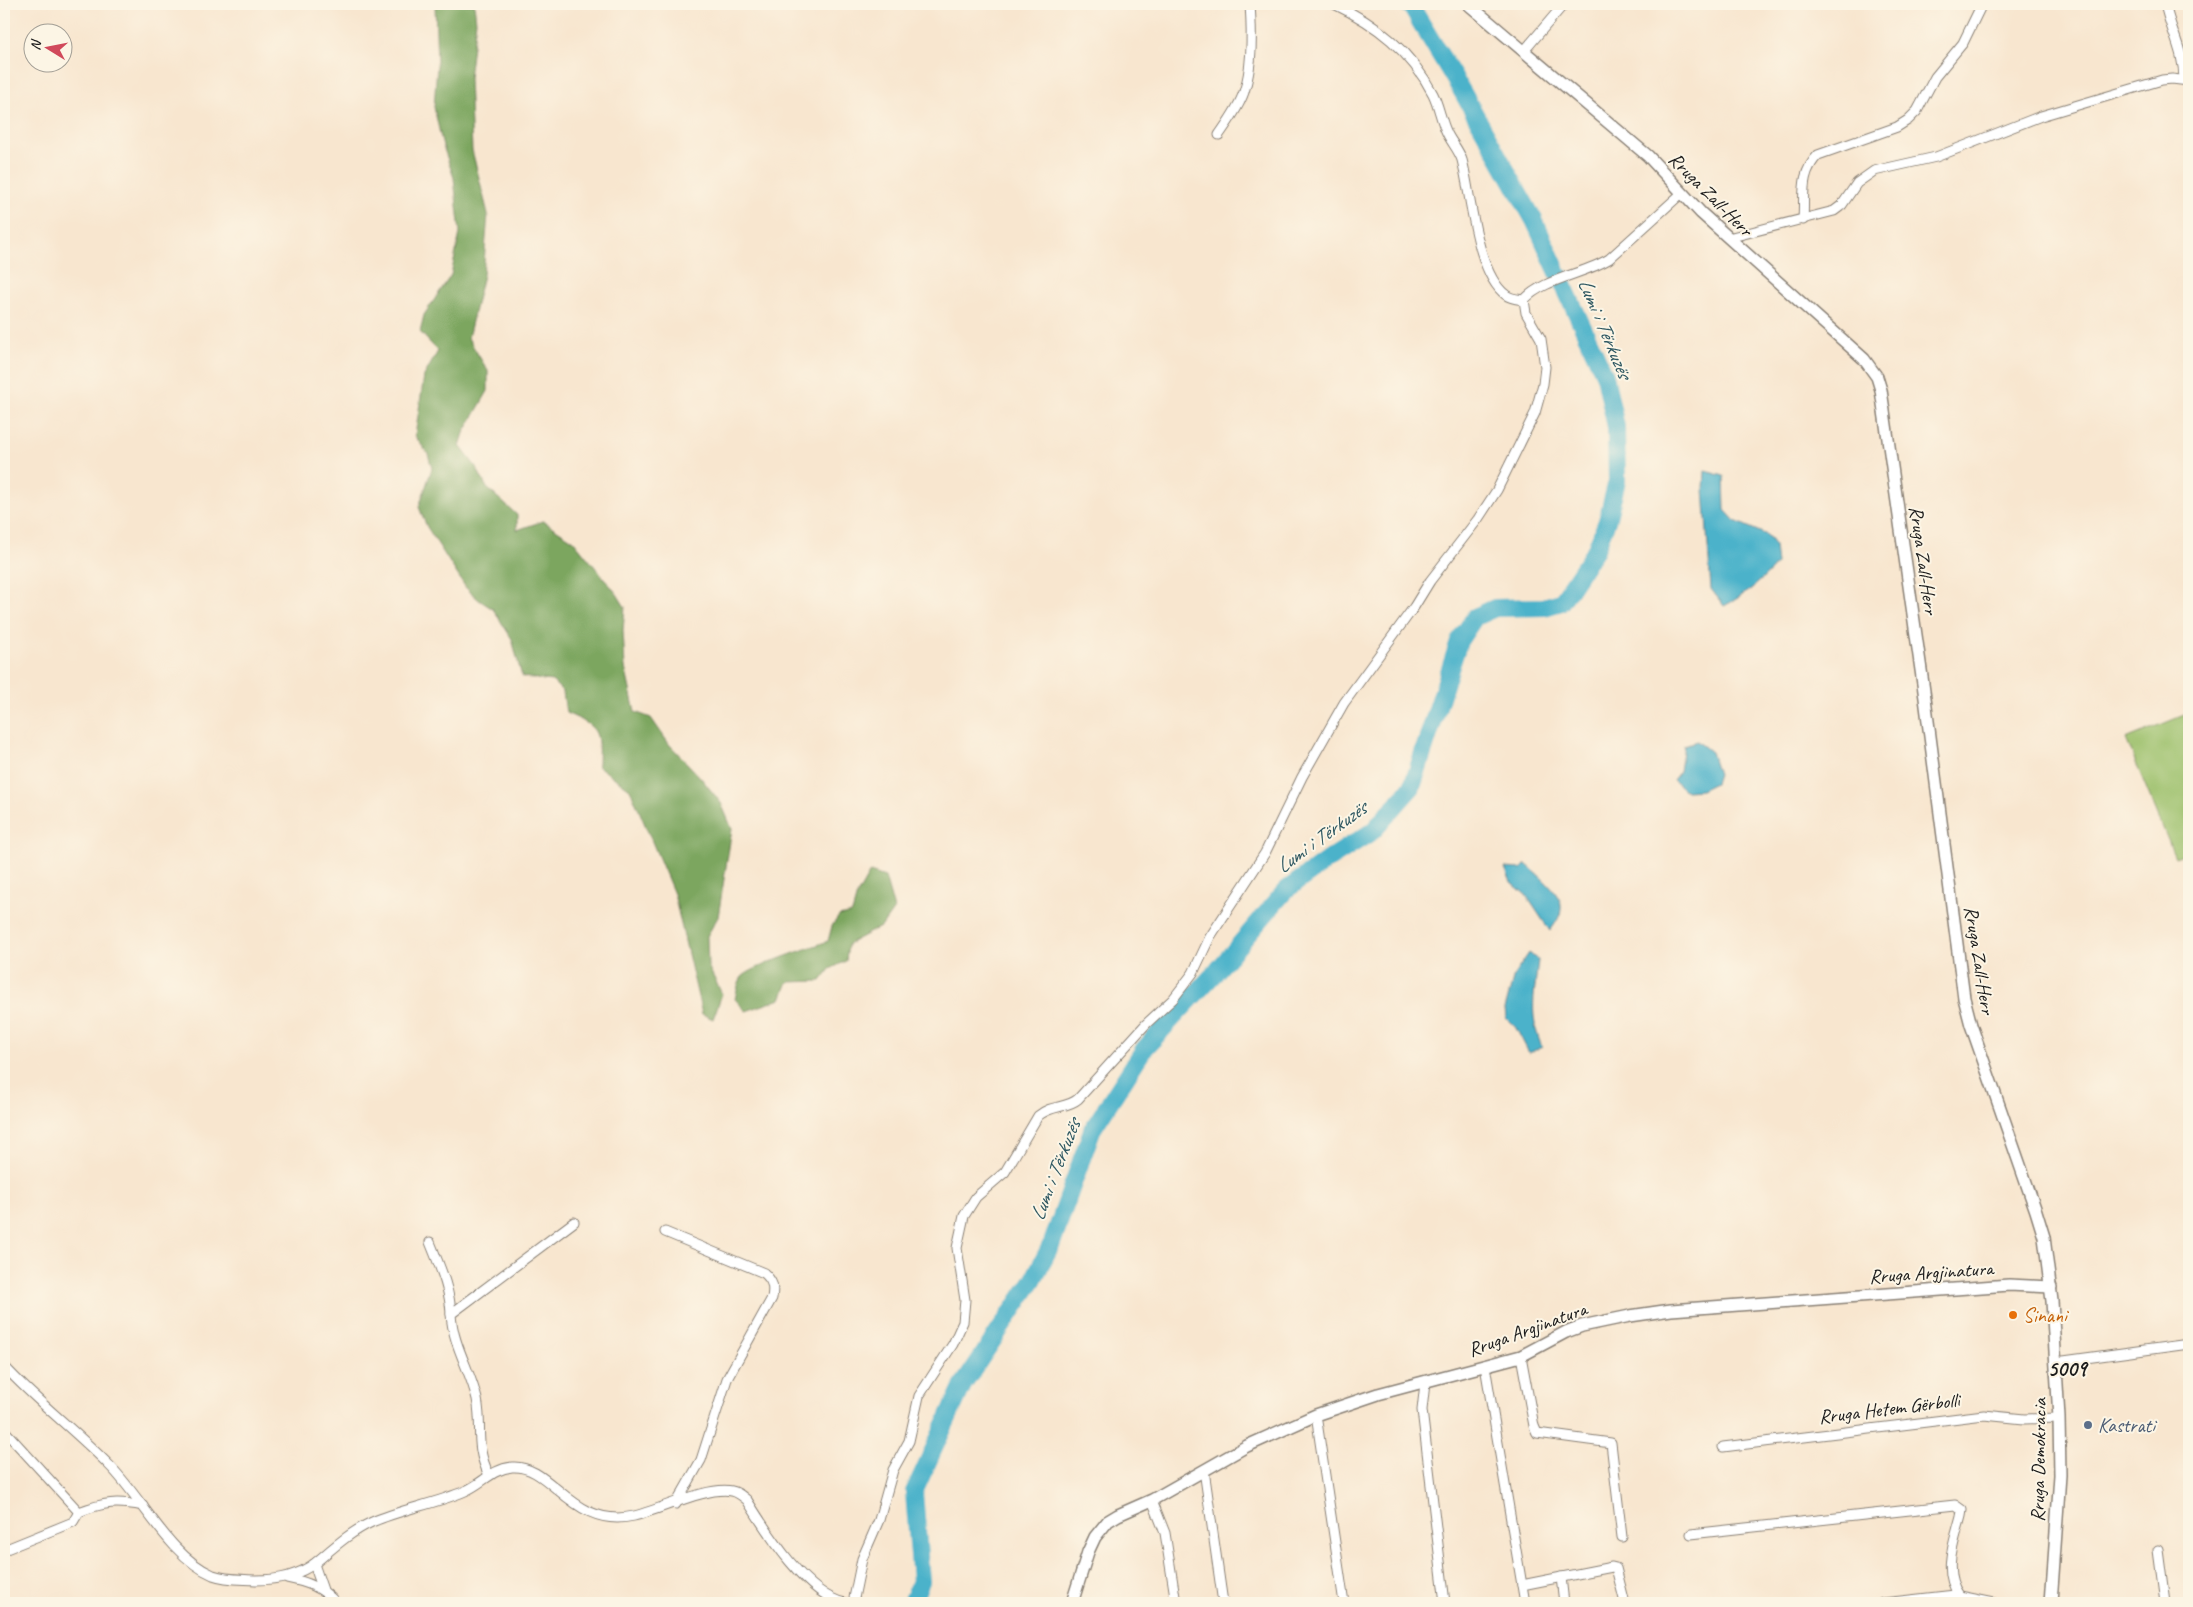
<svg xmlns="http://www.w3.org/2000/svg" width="2193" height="1607" font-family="Caveat,sans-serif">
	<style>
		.green { fill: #9bc06a; stroke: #5c6e43 }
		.forest { fill: #7ca65e; stroke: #4c613d }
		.water { fill: #4bb2ca; stroke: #346773 }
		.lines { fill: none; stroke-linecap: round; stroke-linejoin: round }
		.river { stroke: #4bb2ca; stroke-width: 18 }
		.street-casing { stroke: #8a8176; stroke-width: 11 }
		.secondary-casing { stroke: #8a8176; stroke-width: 14 }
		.street { stroke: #fff; stroke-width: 9 }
		.secondary { stroke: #fff; stroke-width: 11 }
		.food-dot { fill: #e8710a; stroke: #fcf5e5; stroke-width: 2 }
		.service-dot { fill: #5c6f8a; stroke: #fcf5e5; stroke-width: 2 }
		.labels { text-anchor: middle; stroke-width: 4; stroke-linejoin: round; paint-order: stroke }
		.street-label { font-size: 20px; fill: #1c1c1c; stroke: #fcf5e5 }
		.food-label { font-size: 20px; fill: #c56008; stroke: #fcf5e5; text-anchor: start }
		.service-label { font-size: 20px; fill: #4e5e75; stroke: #fcf5e5; text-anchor: start }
		.water-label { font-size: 21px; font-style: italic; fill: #2f5862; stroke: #fcf5e5 }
		.quarter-label { font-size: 22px; font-weight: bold; fill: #1c1c1c; stroke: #fcf5e5 }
	</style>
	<rect width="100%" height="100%" fill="#fcf5e5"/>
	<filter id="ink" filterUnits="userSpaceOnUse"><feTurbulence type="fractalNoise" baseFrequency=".02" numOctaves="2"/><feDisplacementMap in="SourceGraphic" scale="10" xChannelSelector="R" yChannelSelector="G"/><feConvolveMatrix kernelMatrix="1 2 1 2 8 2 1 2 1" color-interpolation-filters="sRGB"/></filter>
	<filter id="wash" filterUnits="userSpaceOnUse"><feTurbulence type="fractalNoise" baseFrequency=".0096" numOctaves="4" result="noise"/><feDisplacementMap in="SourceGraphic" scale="20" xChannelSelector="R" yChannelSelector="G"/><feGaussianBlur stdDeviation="1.12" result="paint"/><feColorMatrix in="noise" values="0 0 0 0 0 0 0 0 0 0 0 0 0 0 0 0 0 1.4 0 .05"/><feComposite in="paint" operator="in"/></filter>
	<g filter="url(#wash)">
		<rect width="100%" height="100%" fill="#f8e6cf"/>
		<!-- green -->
		<polygon class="green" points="2189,713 2189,852 2175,857 2126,739"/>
		<!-- forest -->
		<g class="forest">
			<path d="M435 4H474L476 21 469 78 472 150 488 214 483 275 468 338 488 371V391L464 433 460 446 476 467 487 488 517 515V530L543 521 573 540 617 594 625 607 623 630 625 667 635 712 651 718 669 744 701 778 721 803 732 829 718 917 707 936 708 966 722 994 713 1019 702 1014 674 894 630 789 598 766C599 730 600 728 566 713L563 692 552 681 522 677 512 639 493 609 479 600 466 588 427 527 419 507 432 468 428 454 415 436 424 376 438 351 420 332 424 315 451 275 460 233 454 178 442 143 434 107 437 65Z"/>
			<path d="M870 872 885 877 894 909 882 926 848 944 846 961 830 969 821 981 788 982 781 999 746 1011 735 999C737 992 737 984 742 977 751 967 812 947 828 941L832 926 839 916 852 913 857 895Z"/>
		</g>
		<!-- water -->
		<g class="water">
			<path d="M1705 471 1724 476 1725 510 1735 521 1767 535 1775 546 1777 564C1761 582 1745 595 1724 606L1711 589 1704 489Z"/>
			<polygon points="1697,741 1711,752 1718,774 1715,783 1701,790 1686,791 1673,780 1680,771 1684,745"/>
			<path d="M1526 864C1536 873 1561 893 1561 906 1562 915 1555 924 1550 931L1526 895 1511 882 1505 868 1521 869Z"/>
			<path d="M1529 953 1538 960C1535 993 1528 1015 1542 1047L1529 1053 1516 1028 1506 1018 1505 1009 1514 975Z"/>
		</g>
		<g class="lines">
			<!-- river -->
			<polyline class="river" points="912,1603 921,1581 914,1492 963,1385 1033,1280 1052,1243 1092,1130 1144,1049 1215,973 1286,890 1326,861 1373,831 1412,787 1459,641 1475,617 1495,608 1544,607 1561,602 1596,549 1607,521 1617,481 1616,427 1605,376 1534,220 1463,93 1412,8 1407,4"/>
		</g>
	</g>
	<g filter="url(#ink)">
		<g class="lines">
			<!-- street casing -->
			<g class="street-casing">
				<g id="street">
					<path d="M1334 4C1376 24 1411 51 1433 94 1439 106 1441 121 1447 133 1451 142 1459 150 1462 160 1471 194 1476 273 1506 295 1511 299 1518 299 1524 300"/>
					<path d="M2165 4C2171 32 2184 51 2184 80"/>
					<polyline points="1524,51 1564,4"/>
					<path d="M1219 135C1228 122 1239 107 1244 92 1253 65 1252 32 1250 4"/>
					<path d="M1803 220C1805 194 1799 175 1818 155L1897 127 1908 120 1917 111 1935 77 1963 43 1982 4"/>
					<polyline points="1728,238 1834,211 1842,205 1857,183 1874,171 1936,157 2041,116 2162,80 2172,79 2189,81"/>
					<path d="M665 1232 764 1273C773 1281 774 1287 772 1298L727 1379 701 1460 676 1504"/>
					<path d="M430 1242C439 1265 450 1288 451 1314"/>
					<polyline points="1521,1356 1534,1426 1537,1433 1611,1443 1622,1537"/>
					<polyline points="2056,1362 2189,1344"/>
					<path d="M4 1366C37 1402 76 1431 110 1466 142 1498 170 1557 213 1575 226 1580 242 1579 256 1580 277 1580 298 1576 315 1563 333 1548 350 1532 372 1522 402 1509 435 1504 465 1491 482 1484 492 1469 512 1467 552 1464 572 1530 634 1516 660 1510 707 1486 732 1491 738 1492 742 1496 747 1500 767 1532 806 1595 845 1603"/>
					<polyline points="1485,1366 1525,1603"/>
					<polyline points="1425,1383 1422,1410 1445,1603"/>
					<polyline points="1316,1415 1344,1603"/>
					<path d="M4 1430 79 1512C104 1502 117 1501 143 1506"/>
					<polyline points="1723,1447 1984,1415 2024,1419 2059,1418"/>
					<polyline points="1204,1470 1223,1603"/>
					<path d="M489 1475C474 1444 483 1429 477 1399 470 1369 453 1346 451 1314L574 1222"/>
					<polyline points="1152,1500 1165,1533 1176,1603"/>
					<path d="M1691 1534 1955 1505 1962 1510 1961 1516C1954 1543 1942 1571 1959 1595"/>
					<polyline points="4,1550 73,1522 79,1512"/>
					<polyline points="2158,1550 2165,1603"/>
					<polyline points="314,1564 323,1590"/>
					<polyline points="1561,1577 1564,1603"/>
					<path d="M287 1578C307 1582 322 1587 336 1603"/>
					<polyline points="1522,1585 1612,1567 1616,1568 1625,1603"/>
					<path d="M853 1603 862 1559 879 1520 893 1470 909 1441 919 1396 953 1344 963 1322 965 1300 957 1248 964 1216 976 1197 1005 1172 1038 1116C1052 1104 1066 1109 1078 1099L1146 1024 1173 999 1193 973 1210 937 1265 853 1302 777 1344 703 1414 607 1430 581 1478 519 1497 490 1535 413 1543 384 1545 367 1541 339 1526 313 1524 300C1543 279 1584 274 1609 259L1682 193"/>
					<polyline points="1883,1603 1955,1595 1994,1603"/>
				</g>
			</g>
			<!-- secondary casing -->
			<g class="secondary-casing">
				<g id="secondary">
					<polyline points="1468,4 1648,156 1701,213 1864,359 1877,377 1881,390 1925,698 1964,998 1971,1025 2036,1211 2044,1237 2052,1301 2059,1418 2060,1475 2051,1603"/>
					<polyline points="1072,1603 1088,1552 1095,1537 1108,1521 1118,1515 1152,1500 1247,1446 1316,1415 1378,1394 1521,1356 1566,1332 1582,1326 1630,1316 1671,1310 2009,1285 2051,1287"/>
				</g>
			</g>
			<!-- street -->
			<use href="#street" class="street"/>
			<!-- secondary -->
			<use href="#secondary" class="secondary"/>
		</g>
	</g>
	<!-- markers -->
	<circle class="food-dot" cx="2013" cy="1315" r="5"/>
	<circle class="service-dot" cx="2088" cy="1425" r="5"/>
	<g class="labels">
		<!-- street labels -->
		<g class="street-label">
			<text transform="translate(1711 194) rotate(45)" y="7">Rruga Zall-Herr</text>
			<text transform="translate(1924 560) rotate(82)" y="7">Rruga Zall-Herr</text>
			<text transform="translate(1980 960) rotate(81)" y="7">Rruga Zall-Herr</text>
			<text transform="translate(1931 1272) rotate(-4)" y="7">Rruga Argjinatura</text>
			<text transform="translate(1527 1329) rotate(-20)" y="7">Rruga Argjinatura</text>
			<text transform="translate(1889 1408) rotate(-7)" y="7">Rruga Hetem Gërbolli</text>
			<text transform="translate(2038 1460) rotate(-89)" y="7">Rruga Demokracia</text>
		</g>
		<!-- food labels -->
		<g class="food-label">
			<text x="2023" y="1322">Sinani</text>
		</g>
		<!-- service labels -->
		<g class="service-label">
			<text x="2098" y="1432">Kastrati</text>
		</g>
		<!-- water labels -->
		<g class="water-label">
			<text transform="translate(1605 328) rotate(67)" y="7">Lumi i Tërkuzës</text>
			<text transform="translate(1321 837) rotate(-36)" y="7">Lumi i Tërkuzës</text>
			<text transform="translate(1055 1170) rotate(-69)" y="7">Lumi i Tërkuzës</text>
		</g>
		<!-- quarter labels -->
		<g class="quarter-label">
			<text x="2067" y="1376">5009</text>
		</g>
	</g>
	<!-- margin -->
	<rect width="2193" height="1607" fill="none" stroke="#fcf5e5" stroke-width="20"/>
	<!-- north arrow -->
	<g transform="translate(48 48) rotate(280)"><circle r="24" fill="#fcf5e5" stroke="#a29e95"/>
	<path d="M0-4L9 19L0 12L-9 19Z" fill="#d1495b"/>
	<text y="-8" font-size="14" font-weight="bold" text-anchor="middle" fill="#1c1c1c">N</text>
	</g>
</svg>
